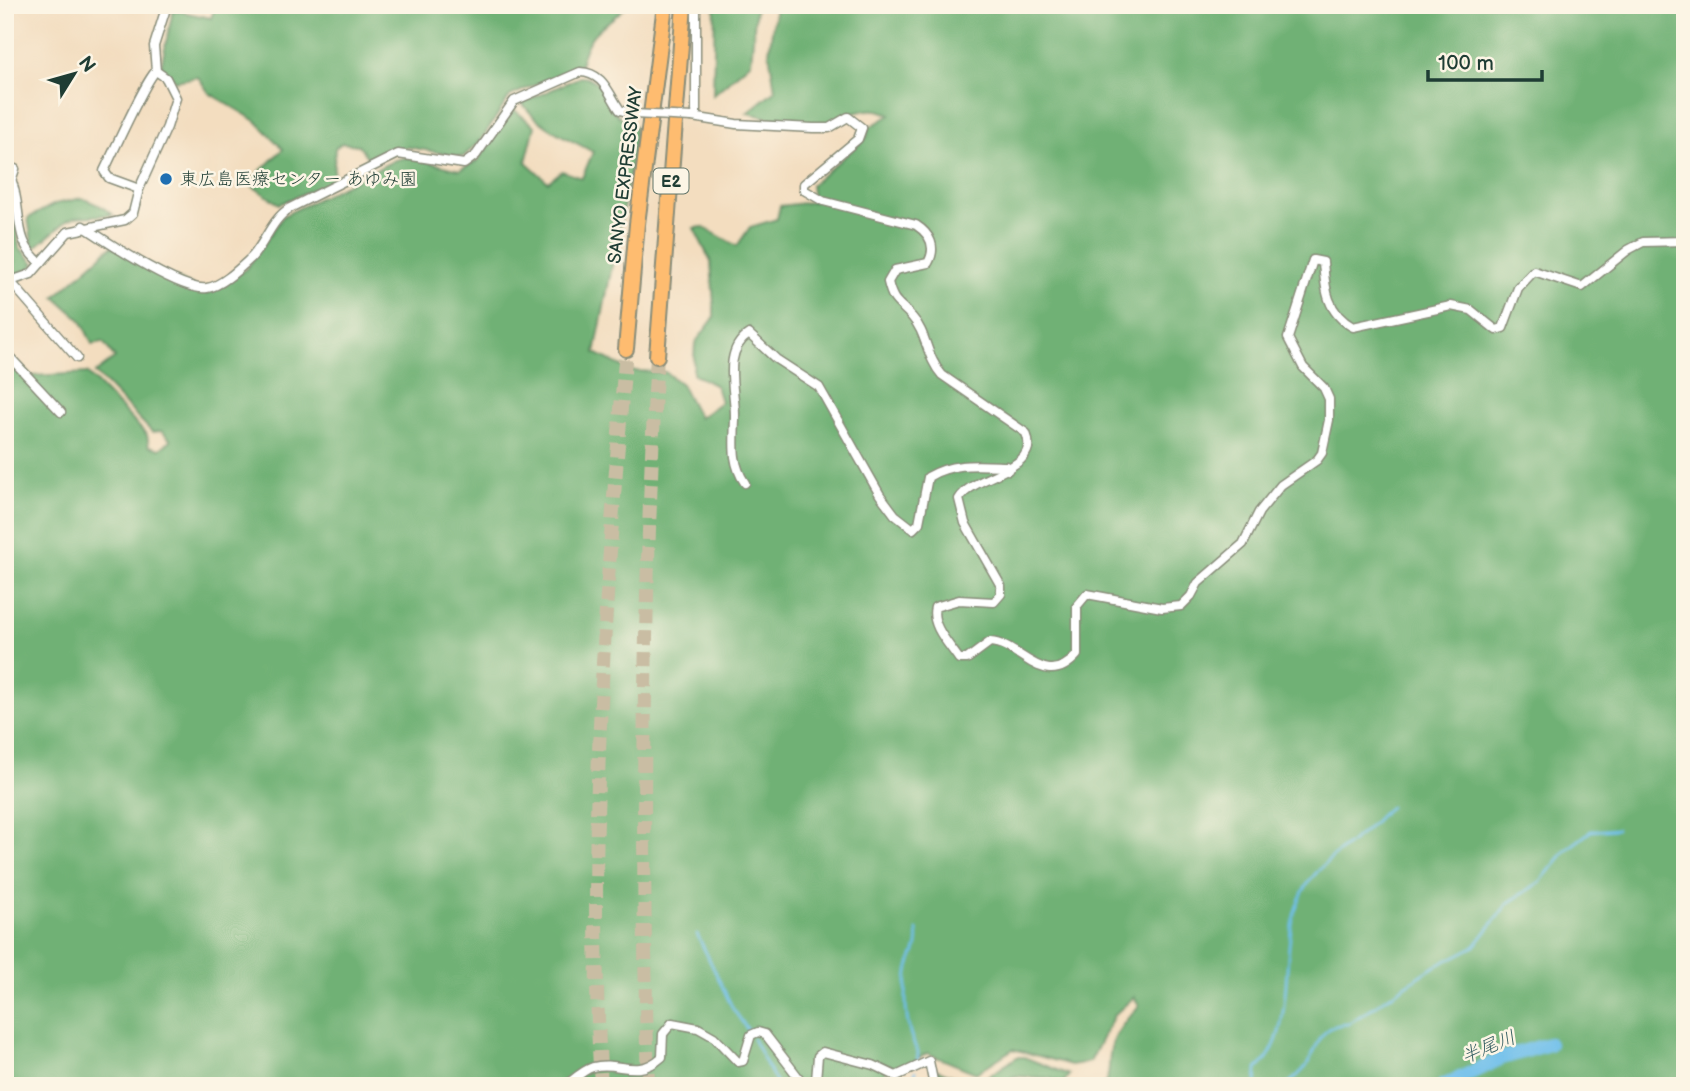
<svg xmlns="http://www.w3.org/2000/svg" width="1690" height="1091" font-family="'Balsamiq Sans','Klee One',sans-serif">
	<style>
		.forest { fill: #6fb174; stroke: #477754; stroke-width: 2 }
		.lines { fill: none; stroke-linecap: round; stroke-linejoin: round }
		.stream { stroke: #71c0eb; stroke-width: 2.5 }
		.river { stroke: #71c0eb; stroke-width: 14 }
		.highway-tunnel { stroke: #c9bda3; stroke-width: 14; stroke-dasharray: 14 7; stroke-linecap: butt }
		.street-casing { stroke: #898d7a; stroke-width: 11 }
		.highway-casing { stroke: #898d7a; stroke-width: 18 }
		.street { stroke: #fff; stroke-width: 8 }
		.highway { stroke: #febc70; stroke-width: 14 }
		.street-bridge-casing { stroke: #898d7a; stroke-width: 11; stroke-linecap: butt }
		.street-bridge { stroke: #fff; stroke-width: 8 }
		.poi-dot { fill: #1f6fb2; stroke: #fcf5e5; stroke-width: 2.5 }
		.labels { text-anchor: middle; stroke-width: 5; stroke-linejoin: round; paint-order: stroke }
		.shield { fill: #fcf5e5; stroke: #617469; stroke-width: 2 }
		.shield-label { font-size: 16px; font-weight: bold; fill: #1f3d34 }
		.street-label { font-size: 18px; fill: #1f3d34; stroke: #fcf5e5 }
		.poi-label { font-size: 18px; fill: #1f3d34; stroke: #fcf5e5; text-anchor: start }
		.water-label { font-size: 19px; font-style: italic; fill: #345e62; stroke: #fcf5e5 }
	</style>
	<rect width="100%" height="100%" fill="#fcf5e5"/>
	<filter id="ink" filterUnits="userSpaceOnUse"><feTurbulence type="fractalNoise" baseFrequency=".0143" numOctaves="2"/><feDisplacementMap in="SourceGraphic" scale="14" xChannelSelector="R" yChannelSelector="G"/><feConvolveMatrix kernelMatrix="1 2 1 2 8 2 1 2 1" color-interpolation-filters="sRGB"/></filter>
	<filter id="wash" filterUnits="userSpaceOnUse"><feTurbulence type="fractalNoise" baseFrequency=".00686" numOctaves="4" result="noise"/><feDisplacementMap in="SourceGraphic" scale="28" xChannelSelector="R" yChannelSelector="G"/><feGaussianBlur stdDeviation="1.57" result="paint"/><feColorMatrix in="noise" values="0 0 0 0 0 0 0 0 0 0 0 0 0 0 0 0 0 1.4 0 .05"/><feComposite in="paint" operator="in"/></filter>
	<g filter="url(#wash)">
		<rect width="100%" height="100%" fill="#f3ddbf"/>
		<!-- forest -->
		<g class="forest">
			<path d="M216 5H627C603 31 590 25 580 65L510 96 481 140 463 157 408 147 370 161 358 145 342 143 335 148 333 181 279 204 248 183 283 149 256 121 209 93 198 77 175 81 161 66 173 10 211 18Z"/>
			<polygon points="715,5 756,5 751,62 713,95"/>
			<path d="M776 5H1685V1086H1103C1111 1077 1108 1060 1111 1048 1116 1031 1127 1018 1139 1006L1134 997 1114 1015 1090 1062 1071 1065 1013 1049 976 1073 927 1053 902 1069 879 1062 889 1077 909 1086H5V367L11 362 32 376 87 373 147 435 149 446 160 449 171 440 162 431 152 432 95 373 115 358 103 342 92 344 81 320 55 297 112 246 208 294 247 268 283 216 395 160 408 157 460 170 477 161 514 110 535 126 526 162 548 182 562 171 582 178 593 152C568 138 539 127 522 103L580 77C605 77 602 100 617 114 622 119 629 123 635 127L634 153 595 353 631 371 665 372 681 384 699 418 721 402 716 386 693 374 695 343 714 318V306L711 262 694 228 703 227 737 246 750 227 777 219 780 206 813 202 811 185 867 137 868 128 890 115C871 103 852 114 834 121 809 130 773 118 747 113L775 90 769 52Z"/>
			<polygon points="82,198 101,206 113,215 76,217 68,220 33,249 28,218 55,204"/>
			<polygon points="9,215 15,216 19,247 34,263 29,271 6,276 14,262 12,256 5,254 5,221"/>
			<polygon points="1017,1057 1024,1057 1069,1075 1063,1083 1049,1078 1014,1076 1001,1086 939,1086 936,1073 938,1070 976,1085"/>
		</g>
		<g class="lines">
			<!-- stream -->
			<g class="stream">
				<path d="M917 930C920 951 911 955 908 972 904 1000 905 1029 918 1052L917 1065"/>
				<polyline points="697,934 733,1009 750,1033"/>
				<polyline points="753,1039 778,1086"/>
				<polyline points="915,1071 916,1086"/>
				<path d="M1256 1086 1257 1069C1299 1035 1277 948 1300 898 1313 867 1343 850 1367 829 1375 822 1381 813 1390 807"/>
				<path d="M1286 1086C1293 1079 1301 1074 1307 1065 1319 1045 1319 1024 1348 1024L1432 968 1475 946 1508 903 1540 882 1566 850 1591 831 1617 829"/>
			</g>
			<!-- river -->
			<polyline class="river" points="1443,1086 1502,1058 1549,1044"/>
		</g>
	</g>
	<g filter="url(#ink)">
		<g class="lines">
			<!-- highway-tunnel -->
			<g class="highway-tunnel">
				<path d="M601 1086C587 840 605 594 626 349"/>
				<path d="M648 1086C641 842 643 600 657 356"/>
			</g>
			<!-- street casing -->
			<g class="street-casing">
				<g id="street">
					<path d="M692 117 736 124 813 128H829L848 117 862 128 858 139 804 184V190L823 201 916 225C930 234 937 247 928 263L895 270 888 282C893 304 899 302 912 317 927 333 926 357 942 375L1026 433C1042 471 974 473 959 499L965 523 1001 586V594L994 602 959 600 935 607C930 625 949 644 959 659H967L990 642C1021 644 1044 692 1077 655V606L1087 594 1162 608 1181 606 1191 596 1198 583 1243 544 1259 512 1281 485 1317 460 1322 453 1329 420V399L1324 388 1303 367 1288 338 1313 260 1323 262C1325 289 1327 313 1353 327L1451 306 1471 310 1496 330 1503 328 1518 288 1534 271 1582 287 1628 250 1643 242 1685 241"/>
					<polyline points="696,117 696,5"/>
					<path d="M11 179C23 208 12 243 41 263"/>
					<path d="M139 189 109 178 104 171C113 153 146 79 156 71"/>
					<polyline points="5,199 15,169"/>
					<path d="M83 226C106 241 181 292 207 288 222 286 240 268 251 258 266 242 271 220 290 208L398 154 464 164 476 155 514 101 580 72C604 73 608 93 620 110L634 114"/>
					<polyline points="10,281 77,358"/>
					<polyline points="5,283 31,274 68,232 125,220 133,213 139,189 167,127 176,98 166,78 156,71 154,46 167,5"/>
					<polyline points="5,352 61,412"/>
					<path d="M745 483C730 461 735 440 735 415 735 389 722 351 749 334L776 359 819 387 880 495 895 515 913 529 919 523 928 477C952 462 979 465 1006 466L1008 470"/>
					<path d="M565 1086C574 1079 583 1070 593 1067 619 1060 636 1080 662 1057L663 1034 672 1023 698 1028 714 1037 738 1062 743 1061 751 1035 758 1032 765 1034 802 1082 810 1084 816 1080 818 1056 823 1052 873 1065 896 1076 929 1061 934 1086"/>
				</g>
			</g>
			<!-- highway casing -->
			<g class="highway-casing">
				<g id="highway">
					<polyline points="626,349 637,224 665,5"/>
					<polyline points="657,356 684,5"/>
				</g>
			</g>
			<!-- street -->
			<use href="#street" class="street"/>
			<!-- highway -->
			<use href="#highway" class="highway"/>
			<!-- street-bridge casing -->
			<g class="street-bridge-casing">
				<polyline id="street-bridge" points="634,114 692,117"/>
			</g>
			<!-- street-bridge -->
			<use href="#street-bridge" class="street-bridge"/>
		</g>
	</g>
	<!-- markers -->
	<circle class="poi-dot" cx="166" cy="179" r="7"/>
	<g class="labels">
		<!-- shield labels -->
		<rect class="shield" x="653.5" y="168.5" width="35" height="25" rx="5"/>
		<g class="shield-label">
			<text x="671" y="187">E2</text>
		</g>
		<!-- street labels -->
		<g class="street-label">
			<text transform="translate(625 175) rotate(-83)" y="6">SANYO EXPRESSWAY</text>
		</g>
		<!-- poi labels -->
		<g class="poi-label">
			<text x="180" y="185">東広島医療センター あゆみ園</text>
		</g>
		<!-- water labels -->
		<g class="water-label">
			<text transform="translate(1488 1046) rotate(-22)" y="7">半尾川</text>
		</g>
	</g>
	<!-- margin -->
	<rect width="1690" height="1091" fill="none" stroke="#fcf5e5" stroke-width="28"/>
	<!-- north arrow -->
	<g transform="translate(74 74) rotate(53)" stroke="#fcf5e5" stroke-width="5" paint-order="stroke">
	<path d="M0-5L12 26L0 18L-12 26Z" fill="#1f3d34"/>
	<text y="-10" font-size="19" font-weight="bold" text-anchor="middle" fill="#1f3d34">N</text>
	</g>
	<!-- scale -->
	<path d="M1428 70v10h114v-10" fill="none" stroke="#1f3d34" stroke-width="3.5"/>
	<text x="1438" y="70" font-size="21" fill="#1f3d34" stroke="#fcf5e5" stroke-width="5" paint-order="stroke">100 m</text>
</svg>
